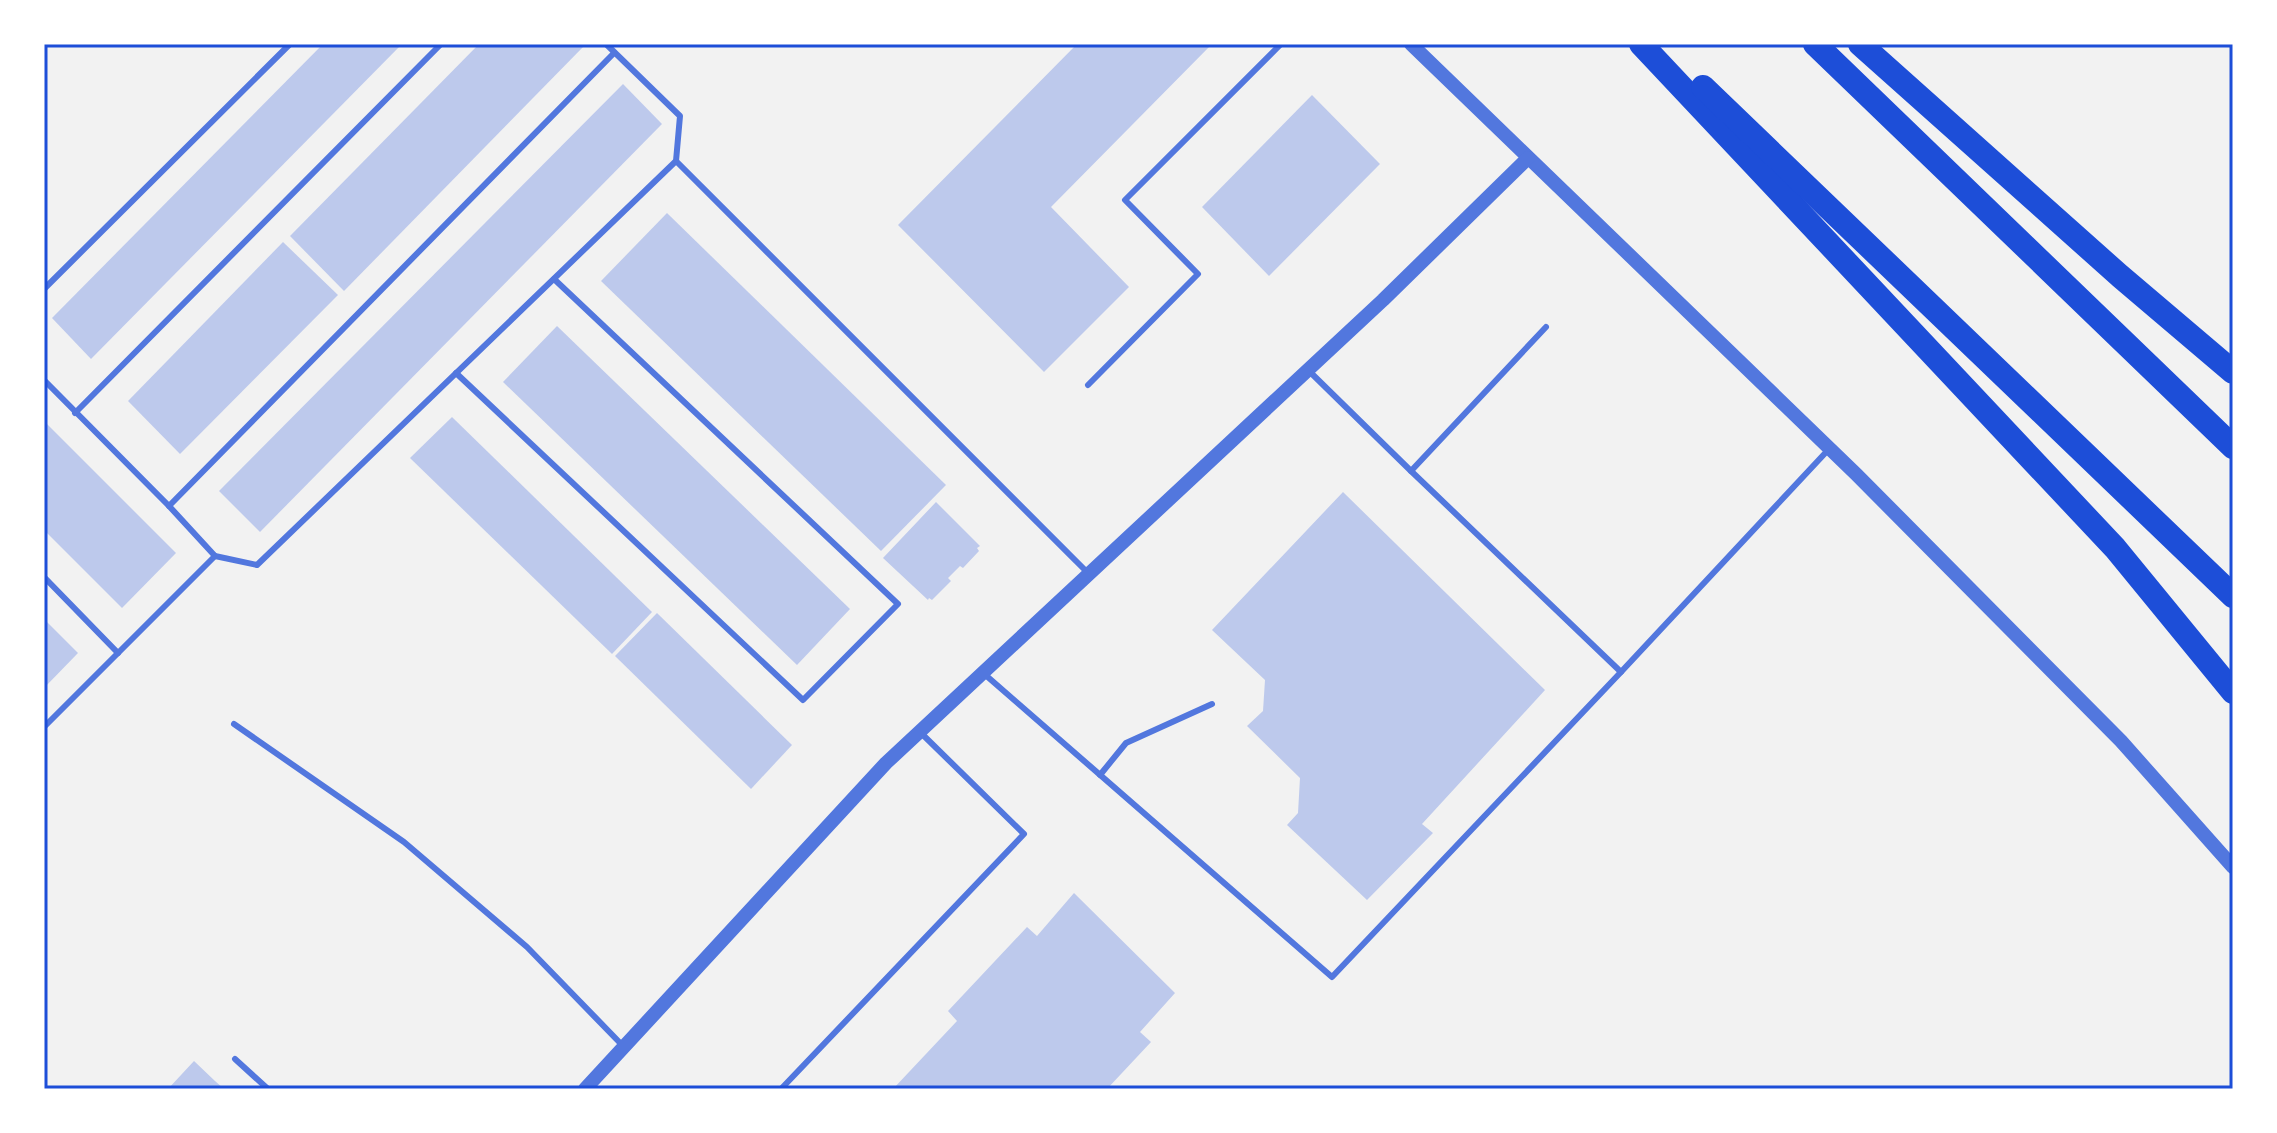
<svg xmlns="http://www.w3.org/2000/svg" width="2277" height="1133" font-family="'Nunito Sans',sans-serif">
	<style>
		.building { fill: #bdc9ec }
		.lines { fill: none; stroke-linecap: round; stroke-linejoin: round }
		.service { stroke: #5277de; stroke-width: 6 }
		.tertiary { stroke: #5277de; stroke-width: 14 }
		.motorway { stroke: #1d4ed8; stroke-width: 24 }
		.neatline { fill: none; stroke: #1d4ed8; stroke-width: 3 }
	</style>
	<rect width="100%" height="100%" fill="#f2f2f2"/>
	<!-- building -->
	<g class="building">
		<polygon points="323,44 402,44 91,359 52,318"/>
		<polygon points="479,44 582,44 584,46 344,291 290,236"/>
		<polygon points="1077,44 1212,44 1051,207 1129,287 1044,372 898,225"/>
		<polygon points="623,84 662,124 260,532 219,491"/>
		<polygon points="1312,95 1380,164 1269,276 1202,207"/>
		<polygon points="667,213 946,485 881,551 601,281"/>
		<polygon points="283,242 338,295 180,454 128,401"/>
		<polygon points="557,326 850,609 797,665 503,382"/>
		<polygon points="452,417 652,612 612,654 410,458"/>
		<polygon points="44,421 176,553 122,608 44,530"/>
		<polygon points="1343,492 1545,690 1422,824 1433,833 1367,900 1287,825 1298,813 1300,778 1247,726 1263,711 1265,680 1212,630"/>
		<polygon points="936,502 980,546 977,548 979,551 963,568 960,566 948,578 951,581 932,600 929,598 928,600 883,558"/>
		<polygon points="657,613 792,745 751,789 615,656"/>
		<polygon points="44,619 78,653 44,688"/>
		<polygon points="1074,893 1175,993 1140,1032 1151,1042 1107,1089 893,1089 957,1021 948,1011 1027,927 1037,936"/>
		<polygon points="194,1061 215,1081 224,1089 168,1089"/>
	</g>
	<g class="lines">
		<!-- service -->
		<g class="service">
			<polyline points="676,161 1088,573"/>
			<polyline points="44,289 290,44"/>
			<polyline points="1308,370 1411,471 1546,327"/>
			<polyline points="456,373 803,700 898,604 554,279"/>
			<polyline points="44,380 169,506 215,556 257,565 676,161 680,116 606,44"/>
			<polyline points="1088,385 1198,274 1125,200 1281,44"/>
			<polyline points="75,413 441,44"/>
			<polyline points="1411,471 1621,672 1829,449"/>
			<polyline points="169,506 614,53"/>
			<polyline points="44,577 118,653"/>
			<polyline points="982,672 1332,977 1621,672"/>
			<polyline points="234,724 404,842 527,947 624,1047"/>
			<polyline points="44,727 215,556"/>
			<polyline points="1100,775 1126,743 1212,704"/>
			<polyline points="235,1059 268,1089"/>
			<polyline points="781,1089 1024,834 921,733"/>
		</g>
		<!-- tertiary -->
		<g class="tertiary">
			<polyline points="1411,44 1856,474 2121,741 2233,867"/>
			<polyline points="585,1089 886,763 1383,300 1528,158"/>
		</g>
		<!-- motorway -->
		<g class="motorway">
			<polyline points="1641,44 2115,548 2233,692"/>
			<polyline points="1815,44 2233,447"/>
			<polyline points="1860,44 2120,276 2233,372"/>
			<polyline points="1703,87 2233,596"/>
		</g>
	</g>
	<!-- border -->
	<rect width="2277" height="1133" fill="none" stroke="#ffffff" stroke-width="92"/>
	<rect x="46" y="46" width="2185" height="1041" class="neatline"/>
</svg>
